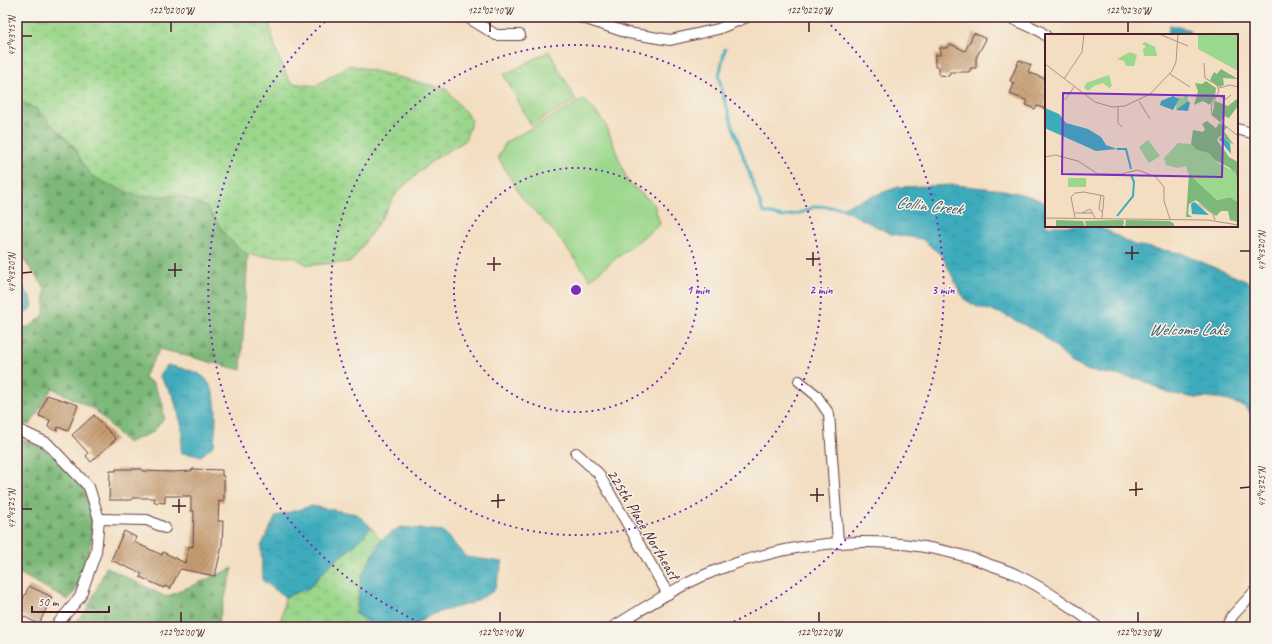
<svg xmlns="http://www.w3.org/2000/svg" width="1272" height="644" font-family="Caveat,sans-serif">
	<style>
		.green { fill: #9bd78c; stroke: #727b5c }
		.forest { fill: url(#forest-firs); stroke: #636c52 }
		.wetland { fill: url(#wetland-marsh); stroke: #727b5c }
		.park { fill: url(#park-tufts); stroke: #727b5c }
		.water { fill: url(#water-ripples); stroke: #436573 }
		.lines { fill: none; stroke-linecap: round; stroke-linejoin: round }
		.stream { stroke: #3cabbb; stroke-width: 3 }
		.building { fill: url(#building-hatch) }
		.minor-casing { stroke: #633c42; stroke-width: 12 }
		.minor { stroke: #fff; stroke-width: 10 }
		.ticks { fill: none; stroke: #4a1f2b; stroke-width: 1.5 }
		.ring { fill: none; stroke: #7b2cbf; stroke-width: 2; stroke-dasharray: 2 4 }
		.labels { text-anchor: middle; stroke-width: 3; stroke-linejoin: round; paint-order: stroke }
		.street-label { font-size: 16px; fill: #4a1f2b; stroke: #f7f3e8 }
		.water-label { font-size: 17px; font-style: italic; fill: #445765; stroke: #f7f3e8 }
		.inset-river { fill: none; stroke: #3cabbb; stroke-width: 2 }
		.inset-road { fill: none; stroke: #af9285; stroke-width: 1 }
		.view { fill: #7b2cbf; fill-opacity: 0.15; stroke: #7b2cbf; stroke-width: 2 }
		.inset-edge { fill: none; stroke: #4a1f2b; stroke-width: 2 }
		.centre { fill: #7b2cbf; stroke: #f7f3e8; stroke-width: 2 }
		.ring-label { font-size: 12px; text-anchor: middle; font-weight: bold; fill: #7b2cbf; stroke: #f7f3e8; stroke-width: 3; stroke-linejoin: round; paint-order: stroke }
		.neatline { fill: none; stroke: #4a1f2b; stroke-width: 1.5 }
		.ticks-label { font-size: 10px; text-anchor: middle; fill: #4a1f2b }
	</style>
	<defs>
		<pattern id="forest-firs" width="22" height="20" patternUnits="userSpaceOnUse"><rect width="22" height="20" fill="#7cb878"/><path d="M5 1l3.5 6h-7zM16 11l3.5 6h-7z" fill="#689563"/></pattern>
		<pattern id="wetland-marsh" width="20" height="14" patternUnits="userSpaceOnUse"><rect width="20" height="14" fill="#9bd78c"/><path d="M1 5h8M5 5V1M11 12h8M15 12V8" fill="none" stroke="#87b879"/></pattern>
		<pattern id="park-tufts" width="24" height="20" patternUnits="userSpaceOnUse"><rect width="24" height="20" fill="#9bd78c"/><path d="M3 7l-1-3M5 7V3M7 7l1-3M15 17l-1-3M17 17v-4M19 17l1-3" fill="none" stroke="#87b879"/></pattern>
		<pattern id="water-ripples" width="26" height="14" patternUnits="userSpaceOnUse"><rect width="26" height="14" fill="#3cabbb"/><path d="M2 4q2-2 4 0t4 0M15 11q2-2 4 0t4 0" fill="none" stroke="#348b98"/></pattern>
		<pattern id="building-hatch" width="6" height="6" patternUnits="userSpaceOnUse"><rect width="6" height="6" fill="#c69d72"/><path d="M-1 1l2-2M0 6l6-6M5 7l2-2" fill="none" stroke="#a37f5e"/></pattern>
	</defs>
	<rect width="100%" height="100%" fill="#f7f3e8"/>
	<filter id="ink" filterUnits="userSpaceOnUse"><feTurbulence type="fractalNoise" baseFrequency=".025" numOctaves="2"/><feDisplacementMap in="SourceGraphic" scale="8" xChannelSelector="R" yChannelSelector="G"/><feConvolveMatrix kernelMatrix="1 2 1 2 8 2 1 2 1" color-interpolation-filters="sRGB"/></filter>
	<filter id="wash" filterUnits="userSpaceOnUse"><feTurbulence type="fractalNoise" baseFrequency=".012" numOctaves="4" result="noise"/><feDisplacementMap in="SourceGraphic" scale="16" xChannelSelector="R" yChannelSelector="G"/><feGaussianBlur stdDeviation="0.9" result="paint"/><feColorMatrix in="noise" values="0 0 0 0 0 0 0 0 0 0 0 0 0 0 0 0 0 1.4 0 .05"/><feComposite in="paint" operator="in"/></filter>
	<g filter="url(#wash)">
		<rect width="100%" height="100%" fill="#f3dec1"/>
		<!-- green -->
		<polygon class="green" points="584,99 605,123 628,182 654,204 660,224 590,279 557,235 522,198 498,157 506,142"/>
		<!-- forest -->
		<g class="forest">
			<path d="M17 99 38 110 74 147 84 166 92 176 108 184 139 196H181L207 207 226 236 240 249 248 254 241 370 160 349 143 378 153 383 163 404 164 419 153 432 127 443 95 410 52 388 30 425 17 421V326C30 330 35 323 44 314L45 288 17 251Z"/>
			<polygon points="17,438 36,445 54,454 85,491 92,521 91,543 77,589 68,600 17,572"/>
			<polygon points="106,567 166,597 233,568 217,627 69,627 86,611 98,586"/>
		</g>
		<!-- wetland -->
		<g class="wetland">
			<path d="M17 17H262L269 22C274 46 279 62 291 83L315 86 350 65 446 89 472 120 465 141 433 160 397 192 381 219 351 262 308 265 294 257 256 256 248 254 240 249 226 236 207 207 181 196H139L108 184 92 176 84 166 74 146 38 110 17 99Z"/>
			<polygon points="371,527 381,540 362,575 356,613 372,626 332,627 323,623 320,627 280,627 285,597 309,588 331,564 356,544"/>
		</g>
		<!-- park -->
		<polygon class="park" points="549,51 576,100 531,125 504,75"/>
		<!-- water -->
		<g class="water">
			<polygon points="1170,25 1191,30 1189,35 1168,35"/>
			<polygon points="956,185 1004,190 1029,196 1046,203 1046,226 1099,226 1134,245 1181,253 1255,285 1255,418 1243,406 1220,398 1196,398 1168,393 1140,379 1089,371 1071,362 1041,334 1003,314 977,307 964,299 942,256 922,239 891,234 840,208 898,187"/>
			<polygon points="17,280 31,297 33,307 23,315 17,315"/>
			<path d="M167 365C176 367 186 369 195 372 222 382 216 422 214 445L201 456 181 453 182 427 173 396 159 376Z"/>
			<polygon points="311,506 357,514 371,527 356,544 331,564 309,588 285,597 262,580 261,546 276,516"/>
			<polygon points="400,527 443,531 466,557 503,562 494,591 472,603 433,614 411,627 372,626 356,613 362,575 381,540"/>
		</g>
		<g class="lines">
			<!-- stream -->
			<polyline class="stream" points="725,49 719,76 722,92 733,127 763,212 783,217 803,212 816,206 844,208"/>
		</g>
		<g id="blocks">
			<!-- building -->
			<g class="building">
				<polygon points="974,33 986,39 976,58 976,68 971,68 969,72 950,72 949,76 939,75 939,67 935,67 935,55 940,55 940,48 948,48 949,45 953,45 965,51"/>
				<polygon points="1019,60 1031,65 1028,72 1046,79 1046,84 1043,91 1046,92 1046,109 1037,106 1035,109 1026,105 1028,101 1010,94 1014,83 1010,81"/>
				<polygon points="47,395 78,405 68,431 58,427 57,431 48,427 50,420 39,416"/>
				<polygon points="94,415 116,439 91,462 86,456 88,453 72,435"/>
				<polygon points="116,469 142,469 142,471 171,472 192,471 192,469 222,470 222,476 224,476 224,502 219,501 218,521 223,521 222,546 215,576 180,569 170,589 165,586 164,588 140,577 142,574 111,560 124,531 136,537 134,542 162,555 163,552 185,563 189,546 193,547 194,511 191,511 191,496 165,496 165,503 154,502 155,498 132,498 132,500 109,500 110,471 116,471"/>
				<polygon points="29,586 52,597 39,624 17,613"/>
			</g>
		</g>
	</g>
	<g filter="url(#ink)">
		<use href="#blocks" fill-opacity="0" stroke="#633c42" stroke-width="1"/>
		<g class="lines">
			<!-- minor casing -->
			<g class="minor-casing">
				<g id="minor">
					<polyline points="467,17 496,35 520,35"/>
					<polyline points="580,17 628,33 670,40 718,29 747,17"/>
					<polyline points="1008,17 1040,31 1046,36"/>
					<polyline points="1237,129 1255,134"/>
					<polyline points="799,381 816,395 829,414 838,542"/>
					<polyline points="17,429 47,443 89,487 99,519 96,552 80,597 55,627"/>
					<polyline points="576,453 598,473 668,594"/>
					<polyline points="99,519 147,520 165,528"/>
					<path d="M613 627C649 605 685 581 725 567 808 537 896 533 980 561 992 566 1005 569 1017 575 1046 589 1072 608 1098 627"/>
					<polyline points="1226,627 1233,615 1255,591"/>
				</g>
			</g>
			<!-- minor -->
			<use href="#minor" class="minor"/>
		</g>
	</g>
	<!-- ticks -->
	<path class="ticks" d="M171 22V32M490 22V32M809 22V32M1128 22V32M22 36H32M1132 246V260M1240 251H1250M813 252V266M1125 253H1139M494 257V271M806 259H820M175 263V277M487 264H501M168 270H182M22 273 32 272M1136 482V496M817 488V502M1240 488 1250 487M1129 490 1143 489M498 494V508M810 495H824M179 499V513M491 501 505 500M172 506H186M22 509H32M181 612V622M500 612V622M819 612V622M1138 612V622"/>
	<!-- distance rings -->
	<g class="ring">
		<circle cx="576" cy="290" r="122"/>
		<circle cx="576" cy="290" r="245"/>
		<path d="M430 627A367 367 0 0 1 330 17M822 17A367 367 0 0 1 722 627"/>
	</g>
	<g class="labels">
		<!-- street labels -->
		<g class="street-label">
			<text transform="translate(644 524) rotate(59)" y="6">225th Place Northeast</text>
		</g>
		<!-- water labels -->
		<g class="water-label">
			<text transform="translate(929 205) rotate(6)" y="6">Collin Creek</text>
			<text x="1188" y="335">Welcome Lake</text>
		</g>
	</g>
	<!-- overview -->
	<g transform="translate(1045 34)">
		<rect width="193" height="193" fill="#f3dec1"/>
		<path d="M103 106 115 122 104 129 94 113ZM23 144H41V153H23Z" fill="#9bd78c"/>
		<path d="M176 35 193 45 178 44 179 51 174 53 165 46 169 38 172 40ZM161 47 171 54 170 63 165 71 158 67 149 71 153 57 150 49 157 50ZM193 64V72L184 84 179 82 176 88 167 81 170 67 183 72ZM162 87 171 94 174 89 182 93 179 97 189 111 175 102 172 106 184 123 193 128V146L185 134 151 116 146 110 148 96 158 98 160 95 157 90ZM144 140 172 166 185 163 193 168V188L185 186 183 177H176L171 182 151 166 144 170 143 180 147 183H141ZM11 186 38 187 40 193 11 192ZM76 186 79 187 78 193H41L40 187ZM81 186 125 187 129 190V193H80Z" fill="#7cb878"/>
		<path d="M100 8 110 13 112 22H99L98 15 101 13 97 10ZM85 18 92 21 89 32H81L79 27 72 25ZM64 41 67 52 64 54 58 49 49 52 43 57 39 54 41 49ZM141 60 143 61V67L131 76 132 63 138 64ZM133 109 146 110 152 116 164 119 173 129 190 138 193 146V168L185 163 172 166 143 139 141 132 133 134 121 131 119 124Z" fill="#9bd78c"/>
		<path d="M153 0H193V37L153 15Z" fill="#9bd78c"/>
		<path d="M128 62 134 65 128 76 115 71 116 67ZM143 67 145 69 143 77 131 76ZM0 74 14 80 21 89 43 95 56 103 61 111 72 115 51 117 4 96 0 94ZM177 103 185 109 186 120 174 105ZM149 168 151 169 164 181 147 180 146 170Z" fill="#3cabbb"/>
		<path class="inset-river" d="M72 115H81L86 135M72 182 88 162 89 148 86 141"/>
		<path class="inset-road" d="M114 0 143 12M159 29 160 44 172 51 174 57 166 73 167 81 193 102M0 30 50 68 67 73 80 72 105 60 127 37 131 28 133 0M125 40 145 53M19 45 37 18 39 0M174 54 185 51 193 53M173 62 181 65 186 61M20 66 29 53M94 67 105 85M73 73V89L77 93M0 123 10 121 33 127 53 140H76L93 136 111 143 119 153V167L125 185M56 161 54 175 57 178M154 170 168 180 170 186M30 179H48M37 179 45 175 50 184M0 184 163 186 193 191M30 184 26 163 30 159 39 158 59 162 57 184"/>
		<path class="view" d="M18 59 179 62 177 143 17 140Z"/>
		<rect width="193" height="193" class="inset-edge"/>
	</g>
	<circle cx="576" cy="290" r="6" class="centre"/>
	<g class="ring-label">
		<text x="698" y="294">1 min</text>
		<text x="821" y="294">2 min</text>
		<text x="943" y="294">3 min</text>
	</g>
	<!-- margin -->
	<rect width="1272" height="644" fill="none" stroke="#f7f3e8" stroke-width="44"/>
	<!-- scale -->
	<path d="M32 606v6h77v-6" fill="none" stroke="#4a1f2b" stroke-width="2"/>
	<text x="38" y="606" font-size="12" fill="#4a1f2b" stroke="#f7f3e8" stroke-width="3" paint-order="stroke">50 m</text>
	<rect x="22" y="22" width="1228" height="600" class="neatline"/>
	<g class="ticks-label">
		<text x="171" y="14">122°02'00"W</text>
		<text x="490" y="14">122°02'10"W</text>
		<text x="809" y="14">122°02'20"W</text>
		<text x="1128" y="14">122°02'30"W</text>
		<text transform="translate(11 36) rotate(-90)" y="4">47°43'15"N</text>
		<text transform="translate(1261 251) rotate(-90)" y="4">47°43'20"N</text>
		<text transform="translate(11 273) rotate(-90)" y="4">47°43'20"N</text>
		<text transform="translate(1261 487) rotate(-90)" y="4">47°43'25"N</text>
		<text transform="translate(11 509) rotate(-90)" y="4">47°43'25"N</text>
		<text x="181" y="636">122°02'00"W</text>
		<text x="500" y="636">122°02'10"W</text>
		<text x="819" y="636">122°02'20"W</text>
		<text x="1138" y="636">122°02'30"W</text>
	</g>
</svg>
